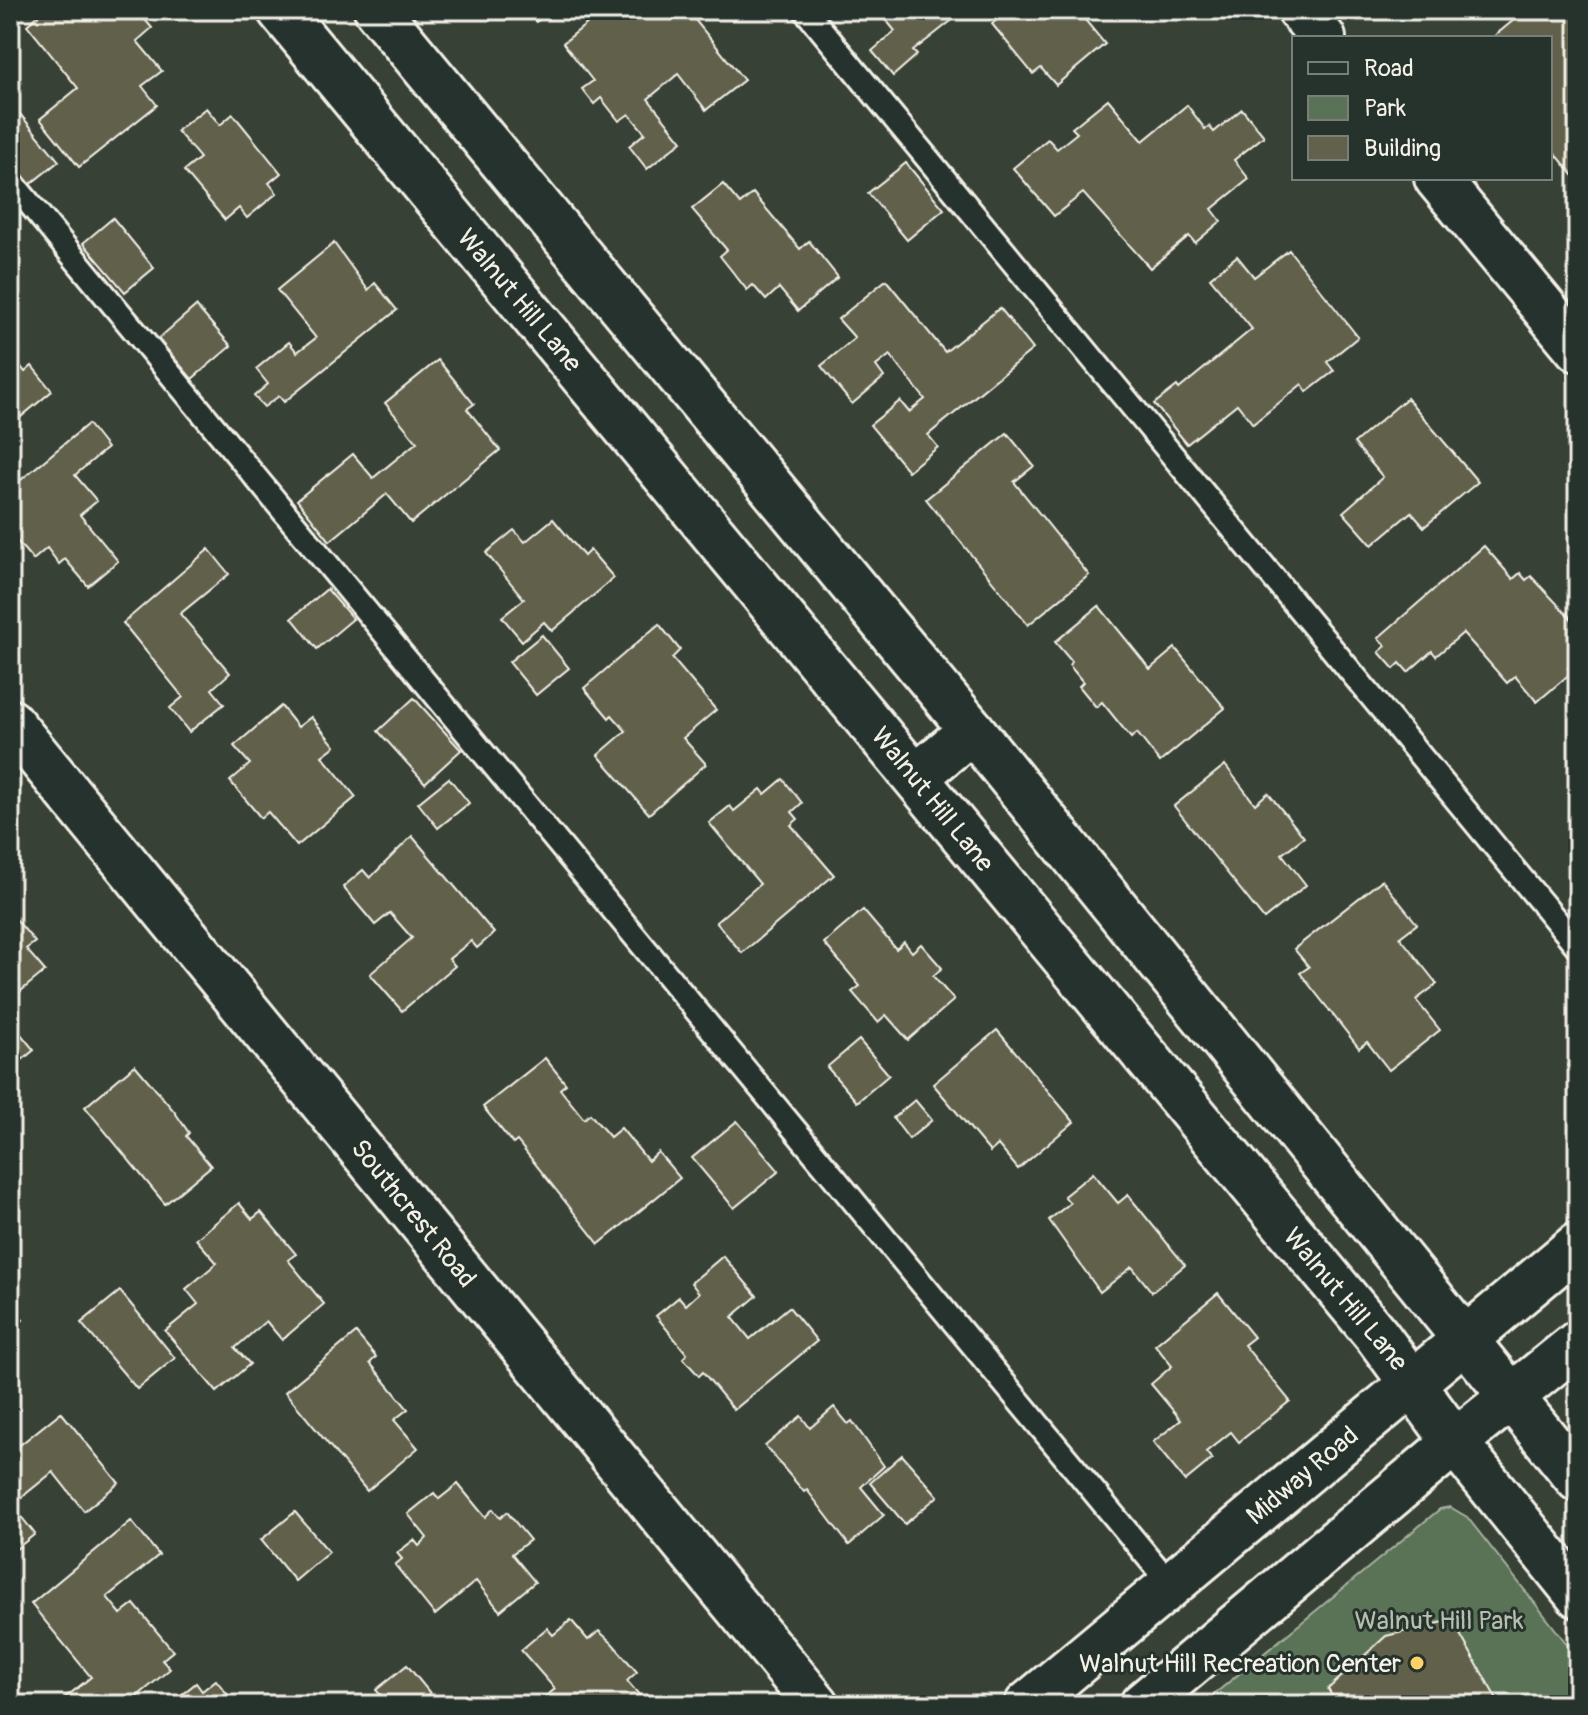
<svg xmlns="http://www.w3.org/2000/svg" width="1588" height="1715" font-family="Pangolin,sans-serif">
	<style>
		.green { fill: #5a7257; stroke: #a7b2a0; stroke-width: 2 }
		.building { fill: #61614c; stroke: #f4f1e8; stroke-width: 2 }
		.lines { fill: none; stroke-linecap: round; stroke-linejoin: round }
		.lane-casing { stroke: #f4f1e8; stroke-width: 28 }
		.street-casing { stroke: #f4f1e8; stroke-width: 50 }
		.secondary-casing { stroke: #f4f1e8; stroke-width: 50 }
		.lane { stroke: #26332d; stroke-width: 22 }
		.street { stroke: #26332d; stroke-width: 44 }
		.secondary { stroke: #26332d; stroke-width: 44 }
		.poi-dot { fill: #ffd166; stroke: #26332d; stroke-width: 3 }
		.labels { text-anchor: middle; stroke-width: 6; stroke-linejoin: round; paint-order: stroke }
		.street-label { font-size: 26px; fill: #f4f1e8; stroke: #26332d }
		.park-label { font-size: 26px; fill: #b6beae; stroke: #26332d }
		.poi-label { font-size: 26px; fill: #f4f1e8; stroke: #26332d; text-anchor: end }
	</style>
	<rect width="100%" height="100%" fill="#384136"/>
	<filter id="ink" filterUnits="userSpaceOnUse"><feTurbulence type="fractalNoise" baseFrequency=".0125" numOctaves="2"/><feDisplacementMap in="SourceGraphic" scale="16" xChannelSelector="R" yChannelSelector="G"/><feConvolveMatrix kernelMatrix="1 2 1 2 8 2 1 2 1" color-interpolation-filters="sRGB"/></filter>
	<g filter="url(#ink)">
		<!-- green -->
		<polygon class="green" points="1450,1507 1467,1517 1578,1658 1578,1705 1201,1705 1440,1509"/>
		<!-- building -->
		<g class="building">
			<polygon points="45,10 137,10 152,28 137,41 162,71 142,86 157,105 79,167 40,119 78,88 27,25"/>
			<polygon points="525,10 551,10 536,22"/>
			<polygon points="604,10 687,10 744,80 706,110 678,74 648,99 682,141 647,169 629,146 645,133 629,114 619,121 601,98 594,104 582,89 593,81 563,43"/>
			<polygon points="899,10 965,10 913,51 917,55 893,76 872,51 895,31 886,20"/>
			<polygon points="998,10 1077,10 1105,44 1056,85 1041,68 1033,74 992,24 1002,15"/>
			<polygon points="1526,10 1578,10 1578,181 1550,147 1550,38 1492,38"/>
			<polygon points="1108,99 1143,141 1187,105 1205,129 1209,126 1214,132 1242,109 1264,136 1234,160 1249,179 1212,209 1221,221 1195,243 1189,236 1150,268 1083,193 1054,216 1013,168 1048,139 1057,149 1077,133 1072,128"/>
			<polygon points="10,102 59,161 24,189 10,172"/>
			<polygon points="206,108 220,125 233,114 281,173 269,183 277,193 247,218 239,208 225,220 184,171 200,158 177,131"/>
			<polygon points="906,163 944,209 907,240 868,193"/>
			<polygon points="723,184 740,204 753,193 800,249 809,241 838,277 798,311 779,288 766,300 753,285 747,290 720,256 727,250 692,209"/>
			<polygon points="113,218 154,268 125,292 83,243"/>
			<polygon points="334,243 368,290 375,283 397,310 284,402 279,396 264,407 254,396 268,384 256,369 289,342 297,352 316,338 277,290"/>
			<polygon points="1289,250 1358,337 1327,362 1334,371 1307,392 1302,384 1253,424 1237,404 1187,444 1154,404 1177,386 1179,389 1252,329 1210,278 1237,256 1254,277"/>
			<polygon points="886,280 945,352 1000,308 1033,349 928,435 938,447 908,471 870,425 900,401 909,412 925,399 890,355 876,366 884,377 852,404 821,366 855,338 838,319"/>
			<polygon points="196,306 231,346 192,379 158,339"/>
			<polygon points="10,338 20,351 13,356 25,372 32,366 52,391 10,426"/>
			<polygon points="438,360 474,404 467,409 500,450 411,523 387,494 330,541 297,500 353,454 373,478 417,442 385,403"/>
			<polygon points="1407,398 1478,482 1424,527 1411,512 1372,545 1343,512 1383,477 1354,443"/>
			<polygon points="88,424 107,448 75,475 97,501 80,515 118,561 88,586 65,559 59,564 47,548 33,560 10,533 10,526 15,521 10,516 10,489"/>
			<polygon points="1007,433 1034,466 1014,482 1089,575 1028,625 926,499"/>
			<polygon points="553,519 584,556 590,550 614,578 552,631 544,622 522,641 502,617 524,599 486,553 514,530 525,542"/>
			<polygon points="1484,546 1513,579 1520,573 1526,580 1531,576 1578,626 1578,659 1568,668 1572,672 1537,702 1515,676 1507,683 1463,633 1436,656 1432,651 1408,672 1400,663 1394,669 1379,652 1386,646 1378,638"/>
			<polygon points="209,549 229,574 180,614 230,673 212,689 224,704 189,732 170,708 183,697 123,623"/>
			<polygon points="327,589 353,619 317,649 292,618"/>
			<polygon points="1099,606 1150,669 1175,648 1225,708 1160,762 1137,733 1131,738 1102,702 1096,707 1079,686 1083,682 1069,665 1072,662 1055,642"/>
			<polygon points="659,624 680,650 672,658 716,710 683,738 706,764 649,814 598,755 626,731 612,715 609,718 584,688"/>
			<polygon points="542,635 569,668 536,695 509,662"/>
			<polygon points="414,698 461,750 425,783 378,731"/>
			<polygon points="281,706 298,727 311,717 335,746 322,756 356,797 297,846 268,812 261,818 230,781 250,764 234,746"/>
			<polygon points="1225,765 1255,804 1268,793 1304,837 1282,854 1306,885 1264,919 1174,806"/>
			<polygon points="449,778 469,803 438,828 418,803"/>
			<polygon points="783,779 802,803 792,812 798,819 791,825 834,875 742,953 716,922 760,884 709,823 730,806 734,811 761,789 765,794"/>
			<polygon points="412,836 494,933 477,948 471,941 449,959 455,966 402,1011 370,974 412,938 390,913 375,925 343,887 363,870 370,878"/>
			<polygon points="1382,880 1417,924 1400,937 1437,984 1416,1000 1440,1030 1389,1070 1367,1042 1359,1048 1300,973 1309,967 1294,949"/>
			<polygon points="863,910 896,949 904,942 912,952 921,944 942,968 933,976 954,1000 908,1040 886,1015 878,1022 852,992 860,986 824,943"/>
			<polygon points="10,912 35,942 26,949 45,971 10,1000"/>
			<polygon points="10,1021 34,1050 10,1070"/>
			<polygon points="997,1030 1074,1122 1018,1169 998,1145 990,1152 933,1084"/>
			<polygon points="859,1040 889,1075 857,1102 827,1067"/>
			<polygon points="545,1058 566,1084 560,1089 584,1119 590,1114 610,1137 621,1128 648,1161 658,1152 680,1178 599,1244 517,1141 513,1144 483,1107"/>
			<polygon points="135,1065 174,1111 189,1133 186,1136 211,1166 165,1204 85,1107"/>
			<polygon points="915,1100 932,1120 909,1139 893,1118"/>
			<polygon points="737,1121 779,1171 734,1208 692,1158"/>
			<polygon points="1093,1173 1118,1203 1128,1195 1185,1265 1152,1292 1132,1267 1100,1292 1049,1220 1070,1203 1064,1196"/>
			<polygon points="239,1203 252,1219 261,1212 296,1254 288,1260 324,1304 282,1340 266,1321 235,1348 250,1364 217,1392 165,1331 198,1304 186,1289 217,1263 196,1239"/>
			<polygon points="723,1256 757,1296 732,1317 750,1339 789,1307 817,1341 734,1410 703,1372 699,1376 683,1358 687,1354 656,1316 679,1297 686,1305 699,1293 691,1283"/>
			<polygon points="120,1291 175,1358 137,1389 81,1323"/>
			<polygon points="1218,1293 1254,1337 1244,1345 1290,1401 1239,1442 1231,1432 1206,1452 1212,1459 1185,1481 1153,1442 1181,1420 1151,1384 1172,1366 1155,1345"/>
			<polygon points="10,1305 23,1320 10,1331"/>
			<polygon points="356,1333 376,1357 370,1363 408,1409 394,1420 418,1448 367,1491 285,1392"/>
			<polygon points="834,1407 848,1424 852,1421 884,1466 861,1487 884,1515 849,1545 807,1490 804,1492 765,1446 801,1416 810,1428"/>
			<polygon points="61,1412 119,1483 84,1511 53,1472 12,1505 35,1534 10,1554 10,1453"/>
			<polygon points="902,1455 938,1496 905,1524 870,1483"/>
			<polygon points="458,1484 485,1517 493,1509 500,1518 507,1512 530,1540 512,1554 535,1582 500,1611 476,1581 435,1615 395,1565 402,1559 397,1553 414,1540 419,1546 427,1538 408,1514 434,1493 439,1499"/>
			<polygon points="295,1512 329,1552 295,1581 261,1540"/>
			<polygon points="131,1521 159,1555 107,1597 121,1614 134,1604 173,1651 162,1660 170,1669 127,1705 56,1705 91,1677 31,1604"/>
			<polygon points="571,1620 588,1640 599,1631 612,1643 637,1672 627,1681 648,1705 551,1705 545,1697 555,1689 521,1650 547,1628 553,1635"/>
			<polygon points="1452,1620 1500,1705 1337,1705 1328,1689 1386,1636"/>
			<polygon points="407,1665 430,1693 415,1705 389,1705 376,1690"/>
			<polygon points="216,1680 236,1705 170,1704 196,1683 202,1691"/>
		</g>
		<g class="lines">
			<!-- lane casing -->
			<g class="lane-casing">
				<g id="lane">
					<polyline points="805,10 1578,947"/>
					<polyline points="10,180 1171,1585"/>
				</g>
			</g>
			<!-- street casing -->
			<g class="street-casing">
				<g id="street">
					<polyline points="1300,10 1323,38"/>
					<polyline points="1437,178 1578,349"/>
					<polyline points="10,722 817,1705"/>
				</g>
			</g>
			<!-- secondary casing -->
			<g class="secondary-casing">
				<g id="secondary">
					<polyline points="280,10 1378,1337 1455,1442 1578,1595"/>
					<polyline points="377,10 972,730 1578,1479"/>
					<polyline points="916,777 972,730"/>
					<polyline points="1027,1705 1578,1245"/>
					<polyline points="1142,1705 1455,1442 1578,1343"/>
				</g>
			</g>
			<!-- lane -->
			<use href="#lane" class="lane"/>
			<!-- street -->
			<use href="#street" class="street"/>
			<!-- secondary -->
			<use href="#secondary" class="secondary"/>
		</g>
	</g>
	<!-- markers -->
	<circle class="poi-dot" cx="1417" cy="1663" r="8"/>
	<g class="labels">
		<!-- street labels -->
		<g class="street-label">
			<text transform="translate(520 300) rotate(50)" y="9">Walnut Hill Lane</text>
			<text transform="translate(933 799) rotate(51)" y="9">Walnut Hill Lane</text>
			<text transform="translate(414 1213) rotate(51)" y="9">Southcrest Road</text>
			<text transform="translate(1346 1299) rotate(50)" y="9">Walnut Hill Lane</text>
			<text transform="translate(1302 1475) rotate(-40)" y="9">Midway Road</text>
		</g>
		<!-- park labels -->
		<g class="park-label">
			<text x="1439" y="1629">Walnut Hill Park</text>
		</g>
		<!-- poi labels -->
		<g class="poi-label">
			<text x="1401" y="1672">Walnut Hill Recreation Center</text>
		</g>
	</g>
	<!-- margin -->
	<rect width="1588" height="1715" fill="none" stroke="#26332d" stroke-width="40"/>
	<rect x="20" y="20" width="1548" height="1675" fill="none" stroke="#f4f1e8" stroke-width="3" filter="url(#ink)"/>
	<!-- legend -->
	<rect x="1292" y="36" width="260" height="144" fill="#26332d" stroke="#787f78" stroke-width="2"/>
	<rect x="1308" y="62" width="40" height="12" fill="#26332d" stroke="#787f78" stroke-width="2"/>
	<text x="1364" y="76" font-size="24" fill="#f4f1e8">Road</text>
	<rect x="1308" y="96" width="40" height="24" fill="#5a7257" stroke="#787f78" stroke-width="2"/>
	<text x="1364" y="116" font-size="24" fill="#f4f1e8">Park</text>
	<rect x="1308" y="136" width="40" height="24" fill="#61614c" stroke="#787f78" stroke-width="2"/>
	<text x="1364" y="156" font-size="24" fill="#f4f1e8">Building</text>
</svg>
